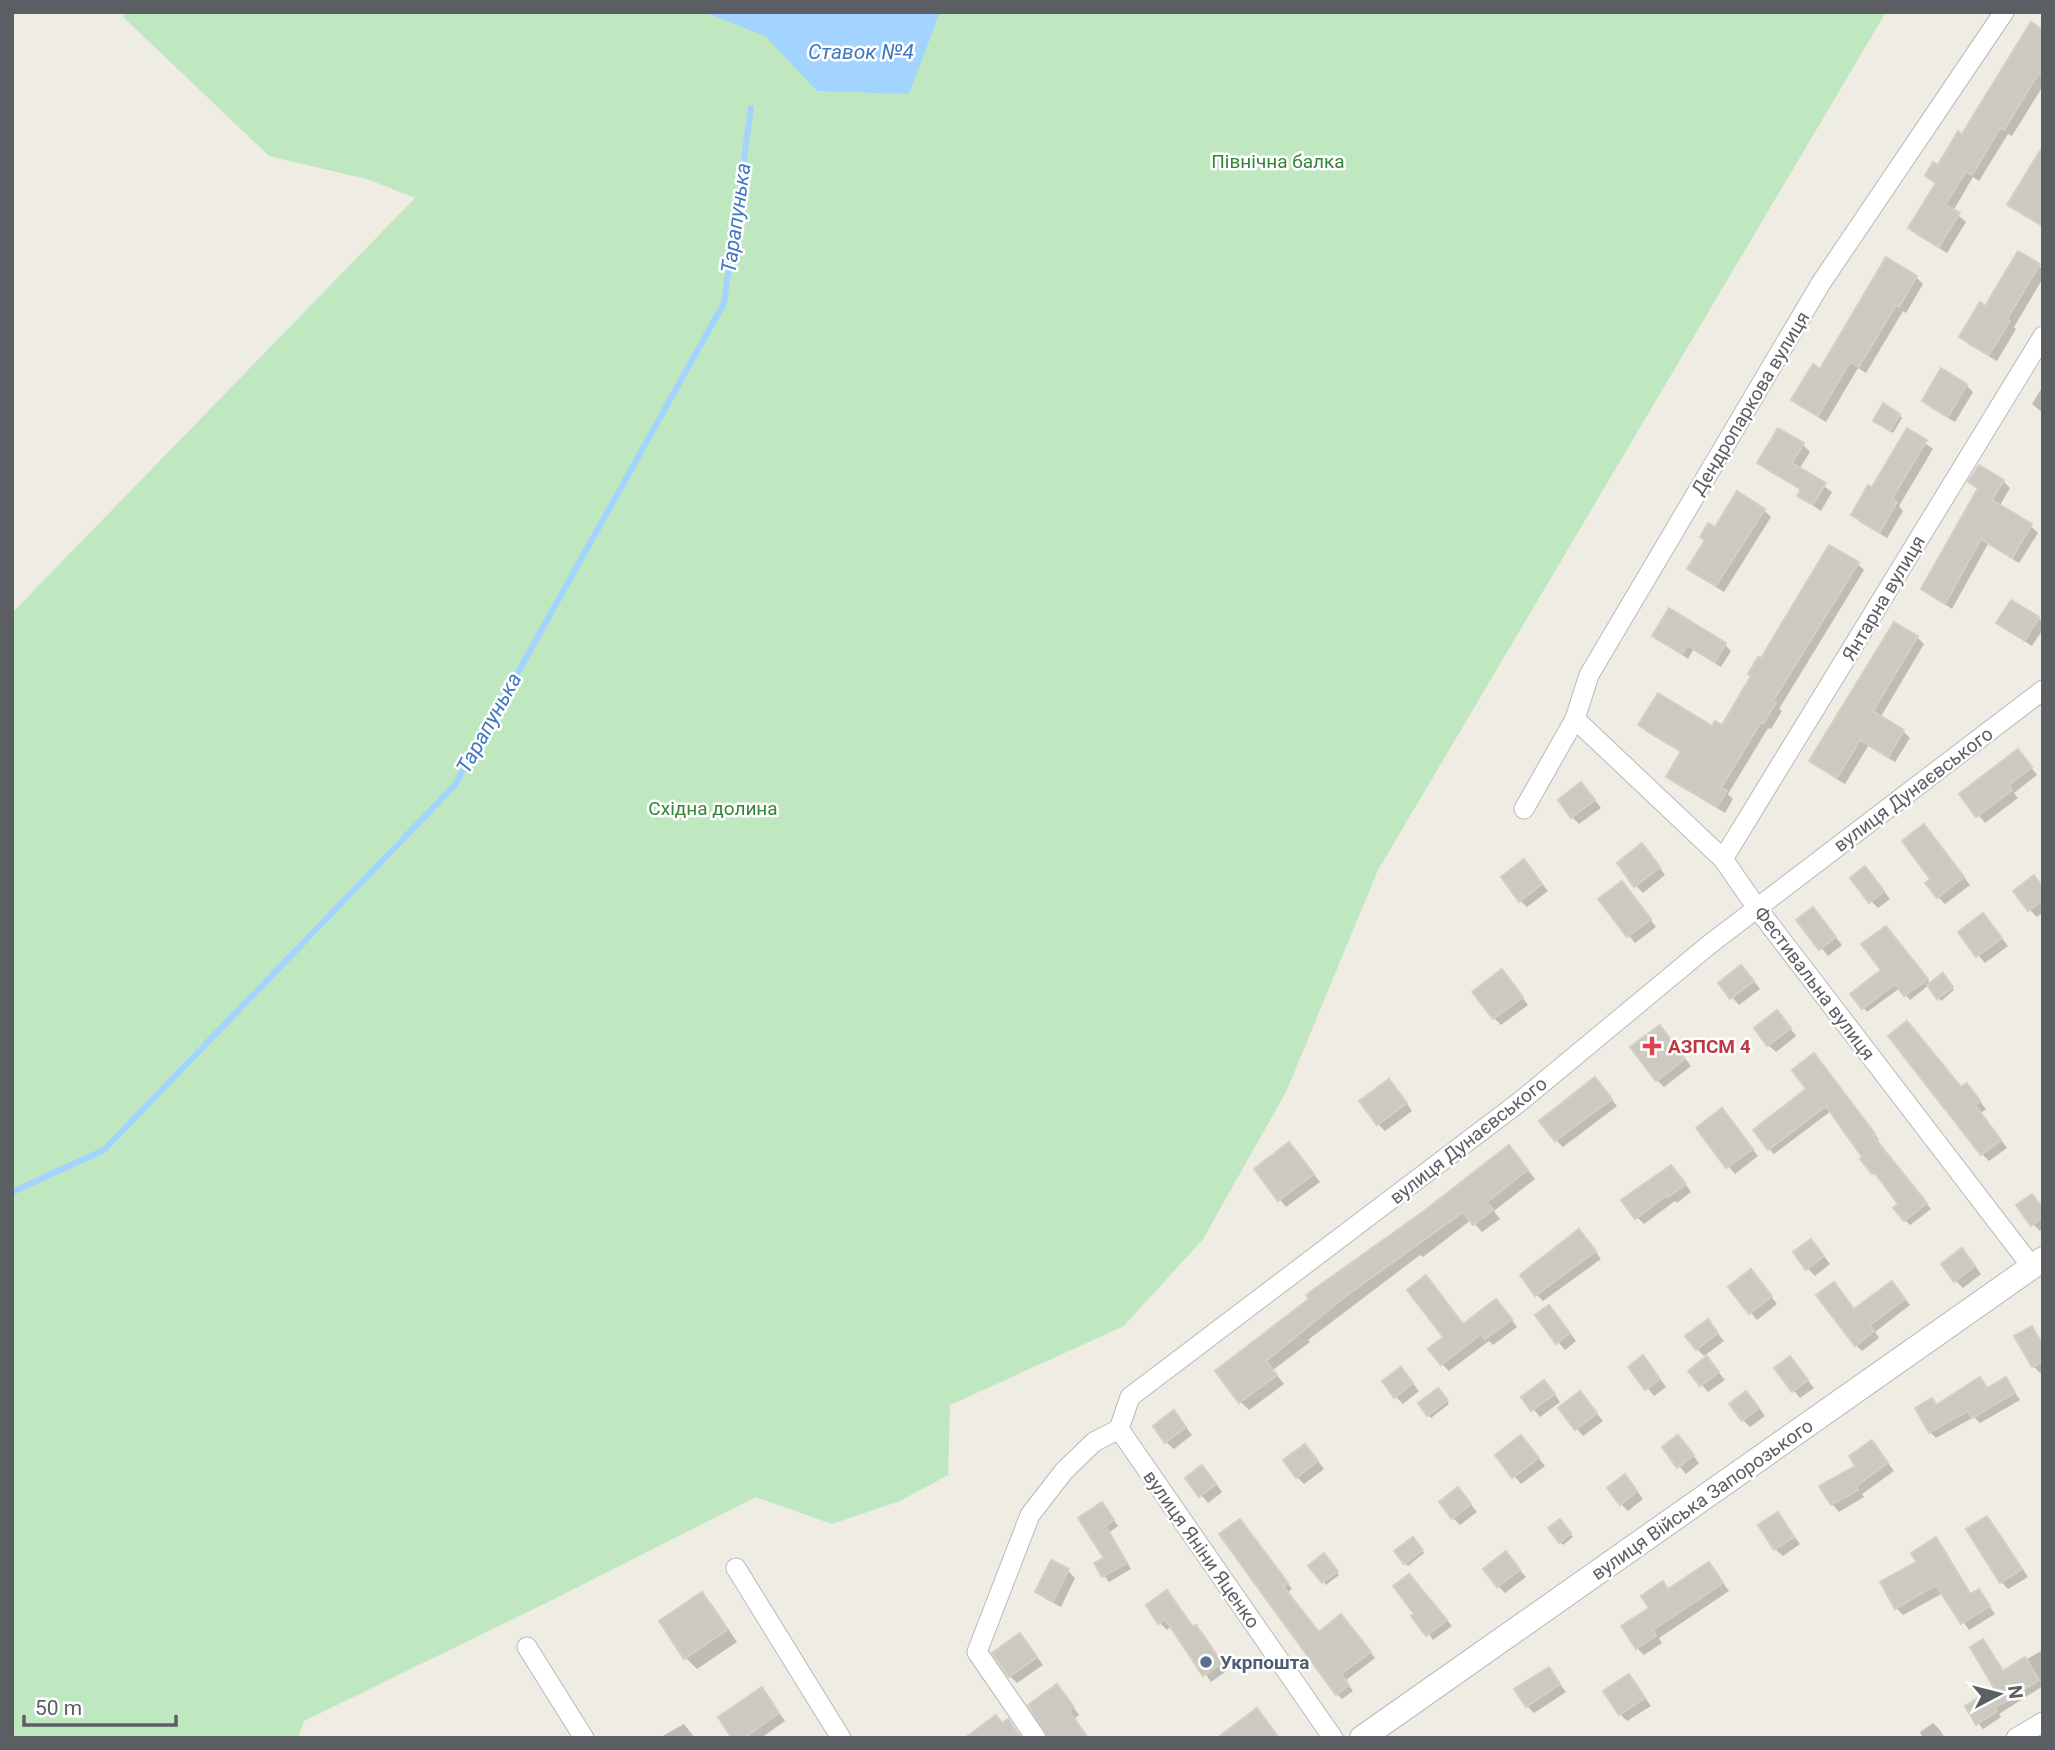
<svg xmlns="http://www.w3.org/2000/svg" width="2055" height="1750" font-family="Roboto,sans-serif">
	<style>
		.green { fill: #bfe7c0 }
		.water { fill: #a3d3ff }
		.shadow { fill: #0003 }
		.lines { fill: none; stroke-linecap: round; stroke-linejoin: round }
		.stream { stroke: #a3d3ff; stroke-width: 6 }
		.building { fill: #cbc9c2; stroke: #d3cfc1; stroke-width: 2 }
		.minor-casing { stroke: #b6b9be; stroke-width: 21 }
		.tertiary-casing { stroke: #b6b9be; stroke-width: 26 }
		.minor { stroke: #fff; stroke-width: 19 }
		.tertiary { stroke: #fff; stroke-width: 24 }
		.health-dot { fill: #e0444e; stroke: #fff; stroke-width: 2.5 }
		.service-dot { fill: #5c6f8a; stroke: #fff; stroke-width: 2.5 }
		.labels { text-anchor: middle; stroke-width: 5; stroke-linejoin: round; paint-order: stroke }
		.park-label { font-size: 19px; fill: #328539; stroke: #fff }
		.street-label { font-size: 19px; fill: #5b5f64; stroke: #fff }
		.health-label { font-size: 19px; font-weight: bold; fill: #be3a42; stroke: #fff; text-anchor: start }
		.service-label { font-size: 19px; font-weight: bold; fill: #4e5e75; stroke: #fff; text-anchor: start }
		.water-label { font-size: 21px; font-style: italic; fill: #3f78be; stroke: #fff }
	</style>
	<rect width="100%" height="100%" fill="#efece3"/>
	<!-- green -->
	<polygon class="green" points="124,12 1886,12 1378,870 1286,1092 1203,1239 1124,1326 950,1405 948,1475 900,1501 832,1524 756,1497 546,1603 304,1721 298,1738 12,1738 12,613 415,198 370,180 269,156 123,17"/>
	<!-- water -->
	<polygon class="water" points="703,12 940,12 909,94 817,91 765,36"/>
	<!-- shadow -->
	<g class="shadow">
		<polygon points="2043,32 2043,86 2012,136 2008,134 1979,181 1973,177 1953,211 1966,222 1947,253 1917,235 1910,228 1936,185 1927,176 1939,168"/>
		<polygon points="2043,147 2043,227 2009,205"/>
		<polygon points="2039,266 2043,270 2043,278 2014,327 2016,329 1997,361 1968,344 1961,337 1986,308"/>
		<polygon points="1916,277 1923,284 1906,313 1903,311 1866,373 1858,368 1826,422 1801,407 1794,400"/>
		<polygon points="1942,371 1966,385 1973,392 1955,422 1931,408 1924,401"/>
		<polygon points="2043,386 2043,413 2032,404"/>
		<polygon points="1899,415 1902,418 1893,433 1878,423"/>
		<polygon points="1907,430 1933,449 1899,506 1903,511 1887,538 1860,522 1853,514 1872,489"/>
		<polygon points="1803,445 1810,452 1799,469 1832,492 1821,511 1799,496 1802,491 1767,470 1759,462"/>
		<polygon points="2003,481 2010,488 1999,507 2031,526 2038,533 2019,563 1988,544 1952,609 1923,589 1979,490 1970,482"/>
		<polygon points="1737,494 1764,510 1771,517 1724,592 1696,575 1689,568"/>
		<polygon points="1858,564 1864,570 1779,709 1782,711 1771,729 1768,728 1728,794 1733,799 1725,813 1675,783 1668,777 1682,753 1647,732 1640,725 1722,727 1761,660"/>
		<polygon points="1670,611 1725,645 1731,651 1721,667 1693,650 1688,659 1655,636"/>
		<polygon points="2038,618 2043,623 2043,629 2032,646 2006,630 1999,623"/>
		<polygon points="1917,637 1924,644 1880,718 1903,731 1910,738 1895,762 1868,746 1845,784 1819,768 1811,761"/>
		<polygon points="2025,759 2037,775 2014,793 2018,798 1985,823 1962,795"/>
		<polygon points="1588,791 1601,808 1579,824 1572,817"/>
		<polygon points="1924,826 1970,885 1945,904 1938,897 1933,879"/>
		<polygon points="1649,853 1665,875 1643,893 1636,886"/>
		<polygon points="1524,862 1548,891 1527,907 1520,900"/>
		<polygon points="1872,876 1890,899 1878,908 1871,901"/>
		<polygon points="2043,888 2043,912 2037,917 2030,910"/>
		<polygon points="1629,890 1656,927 1635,943 1600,900"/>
		<polygon points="1813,909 1842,945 1828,956 1799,920"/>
		<polygon points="1990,923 2008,946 1985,963 1960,933"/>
		<polygon points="1890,932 1931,984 1945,979 1954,990 1941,1001 1929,985 1910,1000 1900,988 1867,1012 1852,994 1884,970"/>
		<polygon points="1748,974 1760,989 1739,1005 1720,983"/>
		<polygon points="1509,979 1528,1005 1501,1025 1494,1018"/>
		<polygon points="1784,1020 1796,1036 1776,1052 1768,1045"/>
		<polygon points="1666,1034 1691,1066 1664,1087 1657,1080"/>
		<polygon points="1819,1061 1879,1140 1876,1142 1931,1209 1910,1225 1905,1220 1901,1204 1880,1177 1874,1173 1831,1111 1774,1154 1769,1149 1809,1089"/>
		<polygon points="1595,1079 1617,1106 1563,1147 1556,1140"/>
		<polygon points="1967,1085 1986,1109 1981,1113 2007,1148 1989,1161 1982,1154 1962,1089"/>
		<polygon points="1396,1088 1412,1111 1385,1131 1378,1124"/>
		<polygon points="1729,1118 1758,1156 1735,1174 1698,1129"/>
		<polygon points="1296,1151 1320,1182 1286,1207 1256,1169"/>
		<polygon points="1517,1156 1535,1179 1494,1211 1500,1219 1482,1232 1471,1220 1423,1257 1420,1255 1308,1340 1310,1342 1273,1370 1284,1384 1249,1410 1241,1402 1217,1371"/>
		<polygon points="1678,1174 1691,1192 1677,1203 1675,1201 1644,1224 1637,1217"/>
		<polygon points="2043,1208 2043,1229 2040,1231 2033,1224"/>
		<polygon points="1586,1238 1601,1259 1543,1301 1536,1294"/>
		<polygon points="1818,1248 1830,1264 1815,1276 1808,1269"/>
		<polygon points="1969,1258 1981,1274 1963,1288 1956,1281"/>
		<polygon points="1758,1279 1777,1304 1757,1320 1750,1312"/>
		<polygon points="1898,1289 1910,1305 1875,1332 1879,1338 1862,1351 1856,1345 1855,1311"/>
		<polygon points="1503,1308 1517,1327 1493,1345 1489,1341 1449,1371 1442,1364 1464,1326"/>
		<polygon points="1556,1314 1576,1341 1565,1350 1537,1316"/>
		<polygon points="1707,1321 1724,1341 1704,1356 1697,1349"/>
		<polygon points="2031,1328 2043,1343 2043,1372 2040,1373 2033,1366 2017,1337"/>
		<polygon points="1707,1358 1725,1380 1708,1392 1691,1371"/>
		<polygon points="1790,1358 1814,1388 1800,1398 1776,1369"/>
		<polygon points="1650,1365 1666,1387 1654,1396 1630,1367"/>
		<polygon points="1401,1369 1419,1391 1403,1404 1395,1396"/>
		<polygon points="2006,1379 2020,1400 1980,1423 1974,1417 1936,1438 1930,1432 1931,1400 1937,1406 1979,1380 1988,1389"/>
		<polygon points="1551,1389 1560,1402 1540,1417 1523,1397"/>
		<polygon points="1441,1393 1449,1404 1431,1418 1428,1415"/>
		<polygon points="1580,1393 1603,1421 1583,1436 1560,1408"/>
		<polygon points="1753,1400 1765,1416 1750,1427 1743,1420"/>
		<polygon points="1174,1412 1192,1435 1174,1449 1166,1442"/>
		<polygon points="1872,1442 1894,1471 1862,1494 1864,1497 1839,1512 1832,1504 1822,1486 1858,1466"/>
		<polygon points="1685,1444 1699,1463 1686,1474 1664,1448"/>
		<polygon points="1528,1445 1545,1466 1521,1484 1498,1456"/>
		<polygon points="1312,1453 1324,1469 1304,1484 1297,1477"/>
		<polygon points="1209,1474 1222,1492 1208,1503 1187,1478"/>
		<polygon points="1632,1484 1643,1499 1628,1511 1621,1504"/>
		<polygon points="1465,1497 1477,1512 1460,1525 1453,1518"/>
		<polygon points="1107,1510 1118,1526 1110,1532 1131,1569 1109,1582 1096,1564 1106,1558 1080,1519"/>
		<polygon points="1778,1514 1800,1544 1783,1556 1775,1549"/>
		<polygon points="1987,1518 1994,1525 2028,1577 2008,1589 2001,1582"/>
		<polygon points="1563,1524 1573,1537 1563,1545 1560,1542"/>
		<polygon points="1245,1527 1292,1589 1288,1592 1319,1634 1347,1622 1375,1658 1345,1681 1353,1691 1342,1699 1337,1694"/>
		<polygon points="1936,1540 1943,1547 1972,1595 1978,1591 1995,1614 1969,1630 1943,1593 1903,1615 1896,1608 1919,1562"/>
		<polygon points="1416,1542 1424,1553 1408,1566 1405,1563"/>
		<polygon points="1506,1554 1526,1577 1505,1593 1498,1586"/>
		<polygon points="1327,1559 1339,1575 1326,1585 1311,1566"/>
		<polygon points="1709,1564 1729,1591 1659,1638 1662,1643 1644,1655 1637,1648 1663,1583 1670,1590"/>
		<polygon points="1068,1571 1075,1578 1061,1607 1044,1598 1037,1591"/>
		<polygon points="1415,1582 1452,1626 1433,1640 1416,1615"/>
		<polygon points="1167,1592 1194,1628 1203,1634 1228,1670 1211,1682 1172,1626 1167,1630 1160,1623"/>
		<polygon points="702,1594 713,1606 737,1642 697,1669 686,1658"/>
		<polygon points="1983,1641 2004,1672 2043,1650 2043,1680 2040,1681 2043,1686 1999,1714 2001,1717 1983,1729 1978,1723 1997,1689"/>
		<polygon points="1027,1643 1043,1665 1017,1683 1010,1676"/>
		<polygon points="1548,1669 1566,1692 1534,1713 1527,1706"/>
		<polygon points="1629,1676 1651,1706 1627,1721 1620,1714"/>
		<polygon points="1057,1686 1079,1715 1075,1718 1088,1738 1053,1738"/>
		<polygon points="761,1689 785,1721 761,1738 734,1738"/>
		<polygon points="1933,1723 1940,1730 1945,1738 1923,1738 1920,1732"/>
		<polygon points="684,1724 695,1738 659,1738"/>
	</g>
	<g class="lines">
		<!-- stream -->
		<polyline class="stream" points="12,1192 104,1150 455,785 724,303 751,108"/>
	</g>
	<!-- building -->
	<g class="building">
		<polygon points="2031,22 2043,30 2043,77 2038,74 2004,130 2000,128 1972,175 1966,171 1945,205 1960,213 1939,247 1908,228 1936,183 1925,176 1933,162 1938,165 1958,131 1962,134"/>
		<polygon points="2043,146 2043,226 2007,205"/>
		<polygon points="2018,251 2040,264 2007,319 2010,321 1989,355 1959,337 1980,302 1985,306"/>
		<polygon points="1886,257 1917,276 1899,307 1896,305 1859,367 1850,362 1818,416 1791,400 1813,364 1820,369"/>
		<polygon points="1941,368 1967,384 1948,417 1922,401"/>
		<polygon points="1883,403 1900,414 1890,431 1873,421"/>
		<polygon points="1778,428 1804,443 1792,463 1826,483 1813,505 1797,496 1801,489 1757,463"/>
		<polygon points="1907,428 1927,440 1892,499 1897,502 1880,532 1851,515 1868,485 1872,487"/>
		<polygon points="1979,465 2004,480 1992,500 2032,524 2012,558 1981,539 1945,604 1921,589 1978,488 1968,482"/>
		<polygon points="1737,491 1765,509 1716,586 1687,569 1705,540 1700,537 1708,523 1715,527"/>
		<polygon points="1829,545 1859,562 1773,701 1776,703 1763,724 1761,722 1721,788 1727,791 1717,807 1666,777 1681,751 1638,725 1658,693 1712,726 1715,721 1722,725 1751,676 1748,674 1758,657 1761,658"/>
		<polygon points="2011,600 2039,617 2025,640 1996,623"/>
		<polygon points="1669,608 1726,643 1715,662 1687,645 1682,654 1652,636"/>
		<polygon points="1894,622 1918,636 1873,711 1904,730 1888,757 1860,740 1837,778 1809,761"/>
		<polygon points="2018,749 2032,767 2009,785 2012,790 1976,817 1959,794"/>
		<polygon points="1581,782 1595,800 1571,818 1558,800"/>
		<polygon points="1924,824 1964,877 1937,898 1925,883 1930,879 1902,841"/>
		<polygon points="1642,843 1660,867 1634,887 1617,863"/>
		<polygon points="1524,859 1542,884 1519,902 1501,877"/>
		<polygon points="1865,866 1884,891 1869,903 1850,878"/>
		<polygon points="2034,875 2043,888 2043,900 2028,911 2013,891"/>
		<polygon points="1622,881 1651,919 1627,937 1598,899"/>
		<polygon points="1813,907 1836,937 1819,950 1796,920"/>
		<polygon points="1983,913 2002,938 1976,957 1958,932"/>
		<polygon points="1886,926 1928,979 1904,996 1895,984 1862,1009 1850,994 1881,970 1861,944"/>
		<polygon points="1741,965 1754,981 1730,999 1718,983"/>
		<polygon points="1502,969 1523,997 1493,1019 1472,992"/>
		<polygon points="1943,973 1953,987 1937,999 1927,985"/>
		<polygon points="1777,1010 1791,1028 1767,1046 1754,1028"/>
		<polygon points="1907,1021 1961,1087 1967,1083 1980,1101 1975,1105 2001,1140 1981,1155 1888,1036"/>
		<polygon points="1660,1025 1685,1059 1656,1081 1630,1047"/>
		<polygon points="1814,1053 1875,1134 1873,1136 1927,1203 1904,1221 1893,1208 1898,1204 1875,1173 1872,1174 1860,1159 1862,1157 1826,1106 1768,1150 1753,1130 1806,1089 1792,1070"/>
		<polygon points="1595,1077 1612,1099 1555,1141 1539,1121"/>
		<polygon points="1389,1079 1407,1103 1377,1125 1359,1101"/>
		<polygon points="1722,1108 1753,1149 1726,1168 1696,1128"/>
		<polygon points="1289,1142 1314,1174 1278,1201 1254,1169"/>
		<polygon points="1509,1145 1528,1170 1487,1202 1493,1210 1473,1225 1463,1212 1346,1296 1266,1361 1277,1375 1239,1403 1215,1371 1309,1299 1306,1295 1424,1211"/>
		<polygon points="1671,1165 1686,1184 1668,1197 1667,1195 1635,1219 1621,1200"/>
		<polygon points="2032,1194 2043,1208 2043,1217 2031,1226 2016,1205"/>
		<polygon points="1579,1229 1596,1251 1535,1296 1520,1275"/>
		<polygon points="1811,1239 1824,1256 1806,1270 1793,1252"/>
		<polygon points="1962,1248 1975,1266 1954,1282 1941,1264"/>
		<polygon points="1751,1269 1772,1296 1749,1314 1728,1287"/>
		<polygon points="1426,1275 1463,1324 1496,1299 1512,1319 1485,1339 1481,1334 1441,1365 1428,1349 1443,1337 1407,1290"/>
		<polygon points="1892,1281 1905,1299 1870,1325 1874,1331 1855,1346 1816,1295 1834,1282 1854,1309"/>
		<polygon points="1549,1305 1570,1333 1556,1344 1535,1315"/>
		<polygon points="1708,1319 1718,1333 1696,1350 1685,1336"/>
		<polygon points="2032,1326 2043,1346 2043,1361 2032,1367 2014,1336"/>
		<polygon points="1643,1355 1660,1379 1645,1390 1628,1367"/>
		<polygon points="1707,1356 1719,1372 1700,1386 1688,1371"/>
		<polygon points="1790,1356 1808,1380 1792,1392 1774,1368"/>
		<polygon points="1401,1367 1413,1383 1394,1398 1382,1381"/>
		<polygon points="1980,1377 1987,1388 2006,1377 2015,1393 1972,1418 1968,1411 1929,1433 1915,1408 1932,1398 1936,1405"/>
		<polygon points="1544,1380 1555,1394 1531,1411 1521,1397"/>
		<polygon points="1438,1388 1448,1400 1427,1416 1418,1403"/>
		<polygon points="1580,1391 1597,1413 1575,1430 1558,1408"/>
		<polygon points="1746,1391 1759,1408 1742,1421 1729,1404"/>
		<polygon points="1174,1410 1186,1427 1165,1443 1153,1426"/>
		<polygon points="1521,1435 1539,1458 1512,1478 1495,1455"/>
		<polygon points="1678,1435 1694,1455 1677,1468 1662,1447"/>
		<polygon points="1872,1440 1888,1463 1856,1486 1858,1490 1831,1505 1819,1486 1855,1466 1849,1456"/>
		<polygon points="1305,1444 1318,1461 1296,1478 1283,1460"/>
		<polygon points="1202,1465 1216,1484 1199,1497 1185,1478"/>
		<polygon points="1625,1474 1637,1491 1620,1505 1607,1488"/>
		<polygon points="1458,1487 1471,1504 1452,1519 1439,1502"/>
		<polygon points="1102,1502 1114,1520 1105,1526 1127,1563 1102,1577 1094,1563 1104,1558 1078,1518"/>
		<polygon points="1778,1512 1794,1537 1774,1550 1758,1525"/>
		<polygon points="1987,1516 2022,1569 2000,1583 1966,1529"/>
		<polygon points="1240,1519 1288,1583 1283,1586 1319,1632 1341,1614 1371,1652 1341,1674 1349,1685 1336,1695 1219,1534"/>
		<polygon points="1560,1519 1571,1533 1559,1543 1548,1528"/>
		<polygon points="1413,1537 1423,1550 1404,1564 1394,1551"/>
		<polygon points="1936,1537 1970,1594 1979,1589 1990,1606 1961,1624 1936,1585 1895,1609 1880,1582 1916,1562 1911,1553"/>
		<polygon points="1506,1551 1520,1570 1497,1587 1483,1569"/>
		<polygon points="1324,1553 1338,1571 1322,1583 1308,1566"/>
		<polygon points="1051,1560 1069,1569 1053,1601 1035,1592"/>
		<polygon points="1709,1562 1723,1583 1653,1630 1656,1636 1636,1649 1621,1626 1649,1608 1641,1596 1663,1581 1668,1589"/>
		<polygon points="1409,1574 1447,1620 1426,1636 1411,1616 1414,1614 1393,1586"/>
		<polygon points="1167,1590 1193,1627 1196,1625 1222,1663 1203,1676 1165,1619 1158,1624 1146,1605"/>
		<polygon points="702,1592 727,1630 684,1659 659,1621"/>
		<polygon points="1020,1633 1037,1657 1009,1677 992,1653"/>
		<polygon points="1983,1639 2003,1671 2025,1657 2039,1680 1995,1708 1997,1711 1976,1725 1965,1706 1994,1688 1970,1647"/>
		<polygon points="1549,1667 1560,1684 1526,1707 1514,1689"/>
		<polygon points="1629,1674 1645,1698 1619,1715 1603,1691"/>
		<polygon points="1057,1684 1074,1707 1069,1711 1088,1738 1048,1738 1028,1705"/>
		<polygon points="762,1687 779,1713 744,1738 732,1738 718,1717"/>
		<polygon points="1257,1708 1279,1738 1217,1738"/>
		<polygon points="996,1715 1002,1723 1008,1719 1021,1738 965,1738"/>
	</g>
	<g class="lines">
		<!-- minor casing -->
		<g class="minor-casing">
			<g id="minor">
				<polyline points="1575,719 1723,859 1757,908 2032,1267"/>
				<polyline points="1524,809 1575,719 1589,675 1821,283 2004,12"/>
				<polyline points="1723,859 2043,336"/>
				<polyline points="1119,1429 1333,1738"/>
				<polyline points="736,1568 841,1738"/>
				<polyline points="527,1647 584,1738"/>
				<polyline points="1036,1738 977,1652 1030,1515 1064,1471 1094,1442 1119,1429 1130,1397 1522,1100 1710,944 2043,690"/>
				<polyline points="2016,1738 2043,1722"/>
			</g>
		</g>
		<!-- tertiary casing -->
		<g class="tertiary-casing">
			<polyline id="tertiary" points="1362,1738 2043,1259"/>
		</g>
		<!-- minor -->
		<use href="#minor" class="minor"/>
		<!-- tertiary -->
		<use href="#tertiary" class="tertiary"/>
	</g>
	<!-- markers -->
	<path class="health-dot" d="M1648.5 1035.5h7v7h7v7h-7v7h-7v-7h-7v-7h7z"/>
	<circle class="service-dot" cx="1206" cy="1662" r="7"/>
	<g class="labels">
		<!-- park labels -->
		<g class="park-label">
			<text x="1278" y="168">Північна балка</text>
			<text x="713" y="815">Східна долина</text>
		</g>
		<!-- street labels -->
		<g class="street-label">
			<text transform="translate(1750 403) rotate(-59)" y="7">Дендропаркова вулиця</text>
			<text transform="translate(1883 598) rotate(-59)" y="7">Янтарна вулиця</text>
			<text transform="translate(1913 789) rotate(-37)" y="7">вулиця Дунаєвського</text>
			<text transform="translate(1815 983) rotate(53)" y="7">Фестивальна вулиця</text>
			<text transform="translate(1468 1140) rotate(-38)" y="7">вулиця Дунаєвського</text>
			<text transform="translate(1702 1499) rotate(-35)" y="7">вулиця Війська Запорозького</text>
			<text transform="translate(1202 1549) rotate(55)" y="7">вулиця Яніни Яценко</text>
		</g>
		<!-- health labels -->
		<g class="health-label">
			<text x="1668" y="1053">АЗПСМ 4</text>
		</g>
		<!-- service labels -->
		<g class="service-label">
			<text x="1220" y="1669">Укрпошта</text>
		</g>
		<!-- water labels -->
		<g class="water-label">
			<text x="861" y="59">Ставок №4</text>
			<text transform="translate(736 218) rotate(-82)" y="7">Тарапунька</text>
			<text transform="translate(489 723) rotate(-61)" y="7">Тарапунька</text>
		</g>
	</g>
	<!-- border -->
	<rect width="2055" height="1750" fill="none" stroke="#5b5f64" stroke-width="28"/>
	<!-- north arrow -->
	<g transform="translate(1999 1694) rotate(83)" stroke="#ffffff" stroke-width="5" paint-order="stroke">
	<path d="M0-5L12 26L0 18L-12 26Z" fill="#5b5f64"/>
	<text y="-10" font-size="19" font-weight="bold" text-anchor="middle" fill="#5b5f64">N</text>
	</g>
	<!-- scale -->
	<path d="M24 1715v10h152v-10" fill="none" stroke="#5b5f64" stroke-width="3.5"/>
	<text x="35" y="1715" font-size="21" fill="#5b5f64" stroke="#ffffff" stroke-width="5" paint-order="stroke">50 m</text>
</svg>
